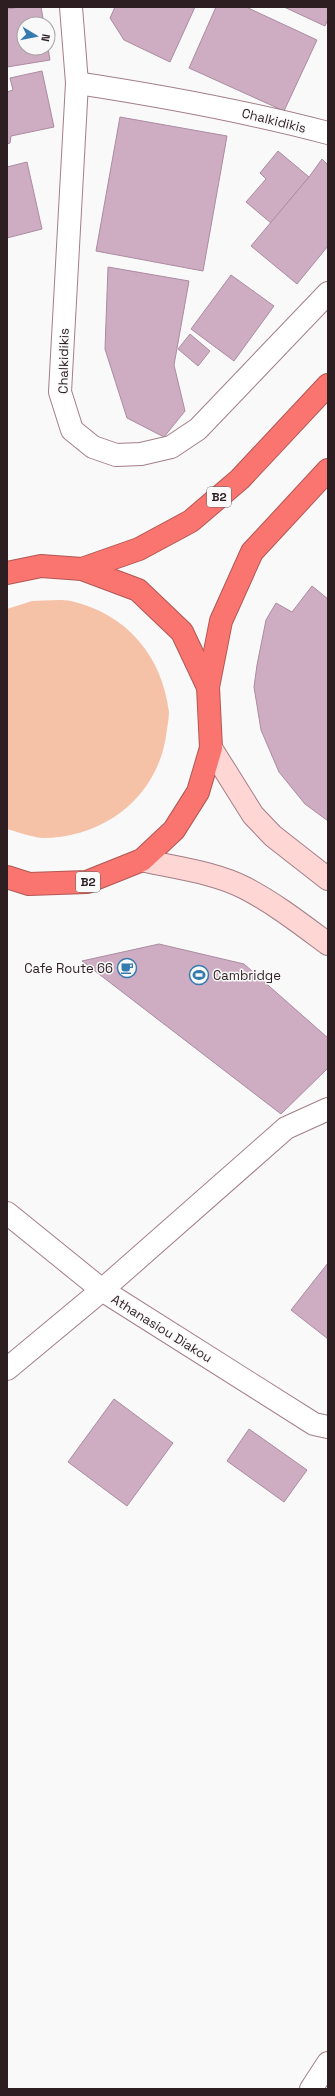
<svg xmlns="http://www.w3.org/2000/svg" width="335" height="2096" font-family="'Space Grotesk',sans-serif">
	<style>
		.green { fill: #f5c2a8 }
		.building { fill: #ceadc3; stroke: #ab8ba1 }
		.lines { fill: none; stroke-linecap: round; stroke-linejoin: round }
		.street-casing { stroke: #a47e88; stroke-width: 24 }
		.secondary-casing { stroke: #a47e88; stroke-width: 24 }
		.highway-casing { stroke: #b25754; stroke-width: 24 }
		.street { stroke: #fff; stroke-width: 22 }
		.secondary { stroke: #fed6d4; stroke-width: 22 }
		.highway { stroke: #fa756f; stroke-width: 22 }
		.labels { text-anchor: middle; stroke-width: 3; stroke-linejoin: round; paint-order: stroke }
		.shield { fill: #f9f9f9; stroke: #6a6062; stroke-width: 1 }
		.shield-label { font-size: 12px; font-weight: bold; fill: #2d1e22 }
		.street-label { font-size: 13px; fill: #2d1e22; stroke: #f9f9f9 }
		.poi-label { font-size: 13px; fill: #2d1e22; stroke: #f9f9f9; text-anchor: end }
	</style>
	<rect width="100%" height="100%" fill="#f9f9f9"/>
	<!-- green -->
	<path class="green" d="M32 601C44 601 59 599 71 601 127 614 162 656 169 712 169 719 167 728 166 736 157 797 104 838 42 838 31 837 18 832 7 829V609Z"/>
	<!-- building -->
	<g class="building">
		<polygon points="20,7 41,7 44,24 24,24 24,48 48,48 50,60 7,67 7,9"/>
		<polygon points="115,7 195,7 170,62 124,40 110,18"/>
		<polygon points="216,7 246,7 317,40 284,111 189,68"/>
		<polygon points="284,7 328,7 328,19 325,26"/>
		<polygon points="42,71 54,127 11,136 10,143 7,144 7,92 13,90 10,78"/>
		<polygon points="120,117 227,136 203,271 96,251"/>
		<polygon points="278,151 309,177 271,223 246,202 266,179 260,173"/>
		<polygon points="322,159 328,165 328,246 297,284 251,246 309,177"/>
		<polygon points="27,162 42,229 7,238 7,167"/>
		<polygon points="108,267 189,281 174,365 185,411 164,437 127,418 105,349"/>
		<polygon points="231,275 274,306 234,361 191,329"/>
		<polygon points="190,334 210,351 198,366 178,349"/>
		<polygon points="312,586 328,599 328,821 305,804 279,772 261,730 254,687 257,665 266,620 276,603 292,612"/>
		<polygon points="159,944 244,964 328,1038 328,1068 281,1114 82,961"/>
		<polygon points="328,1263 328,1339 291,1310"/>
		<polygon points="114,1399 173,1443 127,1506 68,1462"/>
		<polygon points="249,1429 307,1470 284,1502 227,1461"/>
	</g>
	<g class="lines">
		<!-- street casing -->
		<g class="street-casing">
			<g id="street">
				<polyline points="71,7 77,83 60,392 72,430 93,447 116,455 141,454 171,447 198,429 328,293"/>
				<path d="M77 83C162 96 245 111 328 133"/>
				<polyline points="7,1213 102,1290 314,1424 328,1427"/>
				<polyline points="7,1369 102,1290 286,1128 328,1109"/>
				<polyline points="311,2089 328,2063"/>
			</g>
		</g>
		<!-- secondary casing -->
		<g class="secondary-casing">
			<g id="secondary">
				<polyline points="211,748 253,815 273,836 328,879"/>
				<path d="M142 860C175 868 214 872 245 888 274 903 301 924 328 944"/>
			</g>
		</g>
		<!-- highway casing -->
		<g class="highway-casing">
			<g id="highway">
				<polyline points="82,569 139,549 191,521 240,479 328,385"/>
				<polyline points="7,573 41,566 82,569 138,590 182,632 208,687 211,748 198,792 174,830 142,860 87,882 29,884 7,877"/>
				<polyline points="208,687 221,621 252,552 328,470"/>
			</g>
		</g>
		<!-- street -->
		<use href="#street" class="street"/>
		<!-- secondary -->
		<use href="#secondary" class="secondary"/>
		<!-- highway -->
		<use href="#highway" class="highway"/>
	</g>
	<!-- icons -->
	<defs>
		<g id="cafe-ring" transform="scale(1)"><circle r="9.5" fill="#f9f9f9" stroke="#357bb0" stroke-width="1.5"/><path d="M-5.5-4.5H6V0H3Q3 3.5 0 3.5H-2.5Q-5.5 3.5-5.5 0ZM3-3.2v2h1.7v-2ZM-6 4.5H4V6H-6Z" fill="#357bb0"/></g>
		<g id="stadium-ring" transform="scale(1)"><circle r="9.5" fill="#f9f9f9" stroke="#357bb0" stroke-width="1.5"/><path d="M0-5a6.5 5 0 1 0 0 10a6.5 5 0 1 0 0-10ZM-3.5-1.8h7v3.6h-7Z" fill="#357bb0"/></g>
	</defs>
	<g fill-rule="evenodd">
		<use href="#cafe-ring" x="127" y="968"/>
		<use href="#stadium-ring" x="199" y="975"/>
	</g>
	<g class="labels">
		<!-- shield labels -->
		<g class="shield">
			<rect x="207" y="487" width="24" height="20" rx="3"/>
			<rect x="76" y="872" width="24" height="20" rx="3"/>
		</g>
		<g class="shield-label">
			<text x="219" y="501">B2</text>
			<text x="88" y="886">B2</text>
		</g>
		<!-- street labels -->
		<g class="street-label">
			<text transform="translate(274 120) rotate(14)" y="5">Chalkidikis</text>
			<text transform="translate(63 361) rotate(-89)" y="5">Chalkidikis</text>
			<text transform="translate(162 1328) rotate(32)" y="5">Athanasiou Diakou</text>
		</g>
		<!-- poi labels -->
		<g class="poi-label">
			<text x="113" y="973">Cafe Route 66</text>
			<text x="213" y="980" text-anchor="start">Cambridge</text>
		</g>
	</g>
	<!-- border -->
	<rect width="335" height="2096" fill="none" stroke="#2d1e22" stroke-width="16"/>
	<!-- north arrow -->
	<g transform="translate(36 36) rotate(100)"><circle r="19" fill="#f9f9f9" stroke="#a7a1a3"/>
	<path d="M0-3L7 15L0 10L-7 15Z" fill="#357bb0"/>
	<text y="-6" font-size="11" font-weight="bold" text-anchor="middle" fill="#2d1e22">N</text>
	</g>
</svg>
